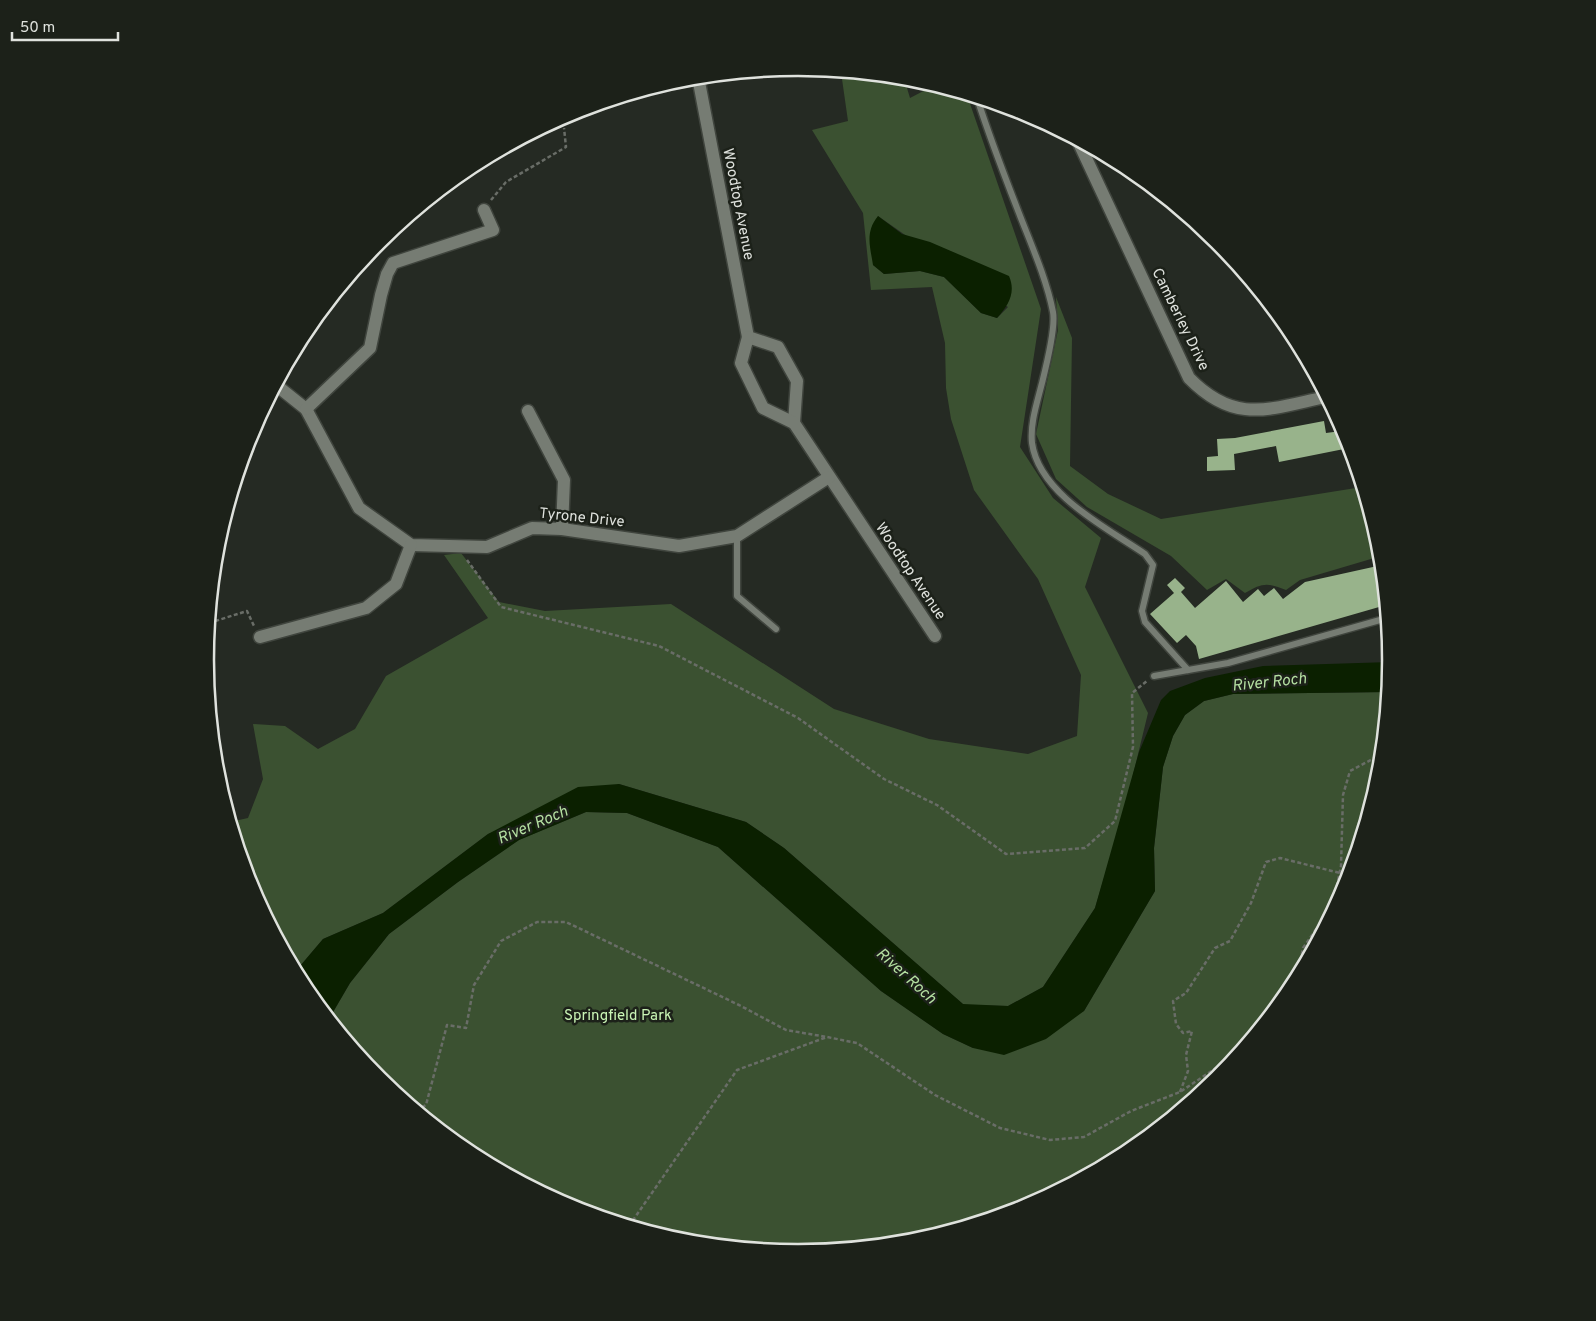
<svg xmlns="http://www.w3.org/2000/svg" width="1596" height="1321" font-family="Overpass,sans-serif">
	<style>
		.green { fill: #3b5131; fill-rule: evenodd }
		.water { fill: #0b2000 }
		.building { fill: #98b38b }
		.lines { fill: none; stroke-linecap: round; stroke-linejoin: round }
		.service-casing { stroke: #40453e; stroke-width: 9 }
		.minor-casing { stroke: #40453e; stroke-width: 15 }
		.path { stroke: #696d67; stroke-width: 2.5; stroke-dasharray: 4 2.5; stroke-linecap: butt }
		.service { stroke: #767c73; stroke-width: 6 }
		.minor { stroke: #767c73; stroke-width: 12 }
		.labels { text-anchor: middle; stroke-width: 5; stroke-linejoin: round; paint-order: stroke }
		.street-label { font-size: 15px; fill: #dfe2dd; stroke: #1c2119 }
		.park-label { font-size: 15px; fill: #c9f4b5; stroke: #1c2119 }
		.water-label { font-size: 16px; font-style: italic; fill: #b4dfa1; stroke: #1c2119 }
		.rim { fill: none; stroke: #dfe2dd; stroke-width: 2.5 }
	</style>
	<rect width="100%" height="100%" fill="#252a23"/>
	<!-- green -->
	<g class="green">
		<path d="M841 72 904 78 910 98 935 85 967 95 1041 309 1020 447 1053 498 1101 538 1085 587 1148 713 1125 808 1095 908 1043 987 1008 1006 964 1005 784 848 746 822 619 784 488 834 383 913 323 939 295 972 250 887 230 822 248 818 263 779 253 724 285 726 318 749 355 729 386 676 488 618 444 555 461 553 499 602 545 611 671 604 834 709 929 739 1028 754 1077 736 1081 675 1038 579 974 490 951 419 946 388 945 343 932 287 871 290 863 213 812 130 848 121ZM878 216 1008 307 997 318 981 313 944 277 920 271 884 274 873 265Z"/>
		<path d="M1056 297 1072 338 1070 466 1108 494 1161 519 1362 487 1380 545 1381 556 1300 580 1286 590C1267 582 1262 583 1245 593L1226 579 1207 590 1171 556 1087 507 1056 479 1036 434 1058 330Z"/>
		<polygon points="1388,692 1380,776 1346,888 1291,990 1217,1080 1127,1154 1025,1208 913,1242 798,1253 682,1242 646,1231 648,1226 610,1220 571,1208 468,1153 378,1080 329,1019 350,983 389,934 458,882 519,840 586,812 627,813 718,847 881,991 943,1034 973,1048 1084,1011 1155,891 1154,848 1163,767 1173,736 1185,715 1204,701 1233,694"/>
	</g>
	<!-- water -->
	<g class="water">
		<path d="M878 216 902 234 930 242 1009 276C1016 292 1009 305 997 318L981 313 944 277 920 271 884 274 873 265C870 246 865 232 878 216Z"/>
		<polygon points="1391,662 1388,692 1233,694 1204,701 1185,715 1173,736 1163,767 1154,848 1155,891 1084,1011 1046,1039 1004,1055 973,1048 943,1034 881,991 718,847 627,813 586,812 519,840 458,882 389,934 350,983 329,1019 305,990 295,972 323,939 383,913 488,834 578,787 619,784 746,822 784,848 963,1004 1008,1006 1043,987 1095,908 1139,752 1161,700 1170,691 1205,678 1263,666"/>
	</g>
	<!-- building -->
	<g class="building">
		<polygon points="1324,421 1326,433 1341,431 1344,449 1279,462 1276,446 1234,454 1235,470 1207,471 1207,457 1218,456 1217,439 1235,438"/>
		<polygon points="1382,565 1386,605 1199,659 1196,646 1186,635 1177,643 1150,614 1174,593 1167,585 1175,578 1185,588 1181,592 1195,608 1226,581 1243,602 1258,589 1264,596 1274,588 1283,599 1305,582"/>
	</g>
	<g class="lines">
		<!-- service casing -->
		<g class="service-casing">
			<g id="service">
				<path d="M977 98C989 135 1003 172 1017 208 1030 242 1046 277 1053 312 1056 328 1046 367 1042 383 1037 403 1030 423 1032 443 1039 494 1107 528 1145 554L1153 565 1142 611 1145 622 1188 670"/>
				<polyline points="558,120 563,117"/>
				<polyline points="737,536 737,596 776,629"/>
				<polyline points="1154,676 1228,663 1387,618"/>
			</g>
		</g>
		<!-- minor casing -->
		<g class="minor-casing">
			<g id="minor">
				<polyline points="698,77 748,337 778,347 797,381 794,423"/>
				<path d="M1078 141 1189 378C1235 425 1269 409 1326 397"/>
				<polyline points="748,337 741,363 763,408 794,423 935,636"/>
				<polyline points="276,385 306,409 359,508 411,545 487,547 532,528 562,529 679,546 737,536 829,477"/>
				<polyline points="306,409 370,348 381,295 387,274 393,263 493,230 484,210"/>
				<polyline points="528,411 564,480 562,529"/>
				<polyline points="260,637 366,608 396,584 411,545"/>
			</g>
		</g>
		<!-- path -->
		<g class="path">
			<polyline points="491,200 506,182 566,147 564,128"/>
			<polyline points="467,560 501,607 659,646 798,718 884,779 937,805 1006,854 1085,848 1115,821 1133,747 1132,693 1147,681"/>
			<polyline points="209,623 247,611 254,626"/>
			<polyline points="1297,980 1303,948 1333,905 1341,866 1343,795 1350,771 1382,754"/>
			<polyline points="1180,1092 1188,1071 1186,1055 1192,1031 1183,1033 1176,1024 1173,1001 1186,993 1215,948 1230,941 1251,903 1266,862 1280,858 1340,873"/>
			<polyline points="416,1110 426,1105 447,1025 466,1028 474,985 501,941 537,922 566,922 739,1005 786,1030 827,1037"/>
			<polyline points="629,1226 737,1070 827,1037 857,1043 935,1095 1000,1128 1050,1140 1084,1137 1131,1111 1180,1092 1240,1052"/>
			<polyline points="643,1230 712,1245"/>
		</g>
		<!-- service -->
		<use href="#service" class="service"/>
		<!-- minor -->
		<use href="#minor" class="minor"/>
	</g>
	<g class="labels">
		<!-- street labels -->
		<g class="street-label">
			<text transform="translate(739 204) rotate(79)" y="5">Woodtop Avenue</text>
			<text transform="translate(1181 319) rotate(64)" y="5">Camberley Drive</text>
			<text transform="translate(582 517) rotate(6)" y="5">Tyrone Drive</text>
			<text transform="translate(911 571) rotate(56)" y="5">Woodtop Avenue</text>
		</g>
		<!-- park labels -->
		<g class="park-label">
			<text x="618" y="1020">Springfield Park</text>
		</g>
		<!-- water labels -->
		<g class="water-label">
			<text transform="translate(1269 681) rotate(-6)" y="6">River Roch</text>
			<text transform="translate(532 824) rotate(-23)" y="6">River Roch</text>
			<text transform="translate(907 975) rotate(42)" y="6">River Roch</text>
		</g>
	</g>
	<!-- crop -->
	<path d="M0 0H1596V1321H0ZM214 660a584 584 0 1 1 1168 0a584 584 0 1 1-1168 0Z" fill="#1c2119" fill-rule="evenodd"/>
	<path class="rim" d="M214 660a584 584 0 1 1 1168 0a584 584 0 1 1-1168 0Z"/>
	<!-- scale -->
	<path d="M12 32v8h106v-8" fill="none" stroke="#dfe2dd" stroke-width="2.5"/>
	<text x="20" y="32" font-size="15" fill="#dfe2dd" stroke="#1c2119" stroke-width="4" paint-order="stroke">50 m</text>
</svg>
